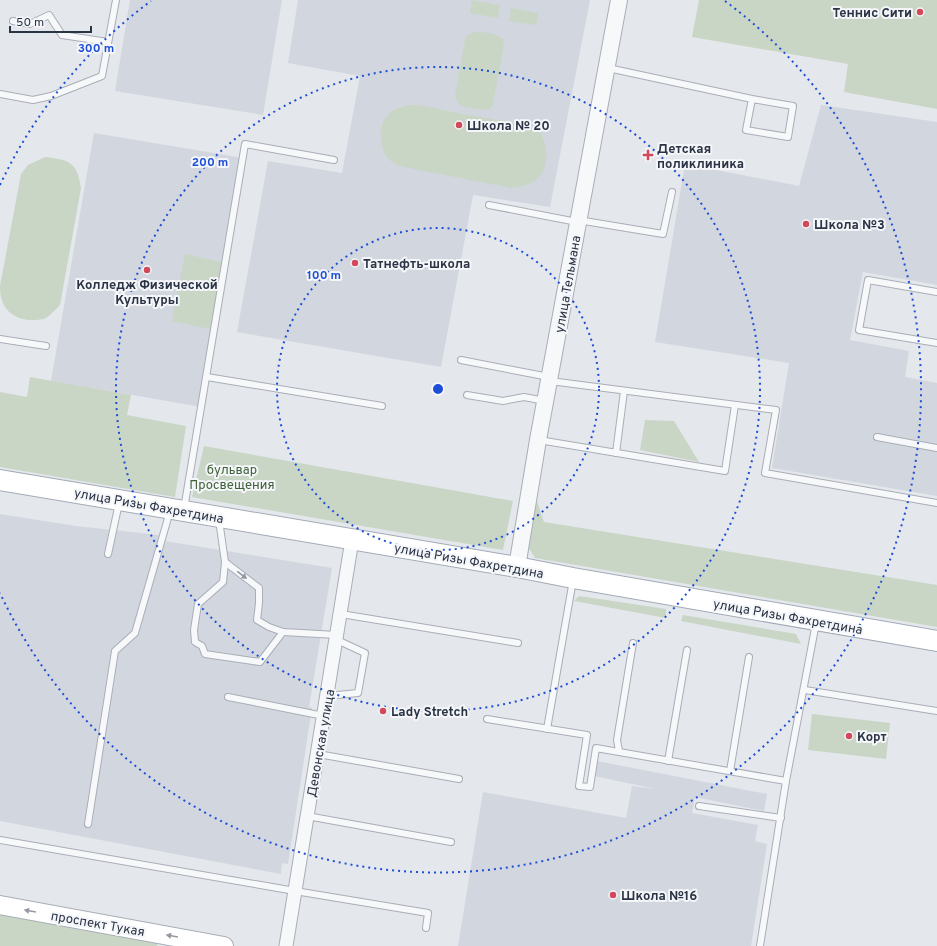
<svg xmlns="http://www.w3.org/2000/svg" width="937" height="946" font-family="Overpass,sans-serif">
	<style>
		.built { fill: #d2d6de }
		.green { fill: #c9d6c5 }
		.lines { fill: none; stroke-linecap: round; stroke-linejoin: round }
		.service-casing { stroke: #a9aeb7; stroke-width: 8 }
		.minor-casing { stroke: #a9aeb7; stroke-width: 15 }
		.tertiary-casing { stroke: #a9aeb7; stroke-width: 18 }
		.secondary-casing { stroke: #a9aeb7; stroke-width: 20 }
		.primary-casing { stroke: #a3abb8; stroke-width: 22 }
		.service { stroke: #f7f8fa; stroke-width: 6 }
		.minor { stroke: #f7f8fa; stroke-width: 13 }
		.tertiary { stroke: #f7f8fa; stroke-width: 16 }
		.secondary { stroke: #fff; stroke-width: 18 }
		.primary { stroke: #fff; stroke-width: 20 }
		.oneway { fill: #9196a0 }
		.oneway2 { fill: #959aa2 }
		.ring { fill: none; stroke: #1d4ed8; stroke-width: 2; stroke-dasharray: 2 4 }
		.poi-dot { fill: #d1495b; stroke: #f4f6f9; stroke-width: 1.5 }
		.labels { text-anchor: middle; stroke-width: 4; stroke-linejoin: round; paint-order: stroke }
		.poi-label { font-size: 13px; font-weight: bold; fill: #2b3445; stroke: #f4f6f9; text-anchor: start }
		.street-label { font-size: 13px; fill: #2b3445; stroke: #f4f6f9 }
		.park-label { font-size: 13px; fill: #3f6138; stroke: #f4f6f9 }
		.centre { fill: #1d4ed8; stroke: #f4f6f9; stroke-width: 2 }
		.ring-label { font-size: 12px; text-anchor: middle; font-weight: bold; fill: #1d4ed8; stroke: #f4f6f9; stroke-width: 4; stroke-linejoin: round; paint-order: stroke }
	</style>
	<rect width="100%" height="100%" fill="#e4e7ec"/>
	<!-- built -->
	<g class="built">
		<polygon points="130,0 282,0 263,115 115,91"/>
		<polygon points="298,0 590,0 550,207 473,195 441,367 237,332 268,161 342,173 360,76 288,63"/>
		<polygon points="821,105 937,122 937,285 863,272 850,340 909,351 905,377 937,383 937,496 772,468 789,363 655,342 685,164 799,186"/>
		<polygon points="94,133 243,158 202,407 51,381"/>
		<polygon points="0,514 76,526 159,535 158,540 332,568 309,707 312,708 288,864 282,863 281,874 0,821"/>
		<polygon points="597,761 767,794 764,811 695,797 692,813 758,825 755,841 767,844 751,946 458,946 483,792 626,818 632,786 656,789 594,776"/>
	</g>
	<!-- green -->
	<g class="green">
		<polygon points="472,0 500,5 498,18 470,13"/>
		<polygon points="699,0 937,0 937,109 844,92 848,64 692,37"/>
		<polygon points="511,8 538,13 536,25 509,21"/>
		<path d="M475 32C485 32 495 33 503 39L504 45 493 104 490 109 484 110 465 107 458 104 455 95 465 40 467 35Z"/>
		<path d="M409 105 424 106C445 110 466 115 487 118 499 121 529 124 538 131 547 139 548 158 544 169 537 184 526 186 511 188L399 166C394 163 388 160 385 154 380 143 378 126 387 116 393 109 401 107 409 105Z"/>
		<path d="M45 157C70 160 77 162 81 188L60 305C55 310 50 316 44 319 39 320 33 320 28 320 8 317 0 305 0 286L21 174 28 165Z"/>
		<polygon points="185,254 226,263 215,330 172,321"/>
		<polygon points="30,377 131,395 127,415 186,426 175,497 0,467 0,392 27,397"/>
		<polygon points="645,420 674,421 699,462 640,450"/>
		<polygon points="204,446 513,501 503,550 192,497"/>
		<polygon points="537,501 544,522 937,585 937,627 535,558 527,545"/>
		<polygon points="579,596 666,609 666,618 574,601"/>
		<polygon points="683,615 796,634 801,644 681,621"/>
		<polygon points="812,714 890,723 886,759 808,750"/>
		<polygon points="0,911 158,940 157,946 0,946"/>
	</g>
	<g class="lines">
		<!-- service casing -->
		<g class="service-casing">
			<g id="service">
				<polyline points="13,21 30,24 49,15 62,35 108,42"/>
				<polyline points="608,68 752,99 793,106 788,137 746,130 752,99"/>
				<polyline points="0,94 33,100 51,96 102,76 116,0"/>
				<polyline points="489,205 577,222"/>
				<polyline points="578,220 663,234 672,192"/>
				<polyline points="937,292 868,280 859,330 937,343"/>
				<polyline points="0,339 46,346"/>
				<polyline points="461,360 549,377"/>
				<polyline points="207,377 382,406"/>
				<polyline points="550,381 776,410 765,473 937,503"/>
				<polyline points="467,395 503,401 524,397 545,401"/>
				<polyline points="877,437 937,448"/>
				<polyline points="539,440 725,471 735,405"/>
				<polyline points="616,453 624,391"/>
				<polyline points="184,509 245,144 334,160"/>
				<polyline points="219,520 225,562 259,588 259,603 257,620 269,627 283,632 337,635"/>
				<polyline points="108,554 119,503"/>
				<polyline points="225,562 223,582 198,604 194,630 195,642 202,646 205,654 260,662 283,632"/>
				<polyline points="341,614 518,643"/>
				<polyline points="805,690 937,711"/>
				<polyline points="327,696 358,693 365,653 337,640"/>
				<polyline points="228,697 324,716"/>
				<polyline points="487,719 587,735 579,786 590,787 596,748 786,781"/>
				<polyline points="547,729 573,580"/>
				<polyline points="619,751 617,740 633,643"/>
				<polyline points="318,754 459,779"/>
				<polyline points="668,761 687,650"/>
				<polyline points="730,771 749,657"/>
				<polyline points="699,806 781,818"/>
				<polyline points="307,816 451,842"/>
				<polyline points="88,824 115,651 135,633 170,511"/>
				<polyline points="0,840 295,891 428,913 426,928"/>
				<polyline points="760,946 786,781 816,623"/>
			</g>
		</g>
		<!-- minor casing -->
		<g class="minor-casing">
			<polyline id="minor" points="286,946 352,540"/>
		</g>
		<!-- tertiary casing -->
		<g class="tertiary-casing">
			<polyline id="tertiary" points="517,567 538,440 619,0"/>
		</g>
		<!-- secondary casing -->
		<g class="secondary-casing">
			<polyline id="secondary" points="0,905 224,946"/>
		</g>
		<!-- primary casing -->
		<g class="primary-casing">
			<polyline id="primary" points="0,480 517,567 573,578 937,641"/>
		</g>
		<!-- service -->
		<use href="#service" class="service"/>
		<!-- minor -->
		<use href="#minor" class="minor"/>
		<!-- tertiary -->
		<use href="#tertiary" class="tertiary"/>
		<!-- secondary -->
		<use href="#secondary" class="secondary"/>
		<!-- primary -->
		<use href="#primary" class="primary"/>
	</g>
	<!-- one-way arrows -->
	<defs><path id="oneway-solid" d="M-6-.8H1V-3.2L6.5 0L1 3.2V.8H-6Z"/></defs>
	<use class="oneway" href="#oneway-solid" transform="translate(242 575) rotate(38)"/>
	<g class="oneway2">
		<use href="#oneway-solid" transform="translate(30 911) rotate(-170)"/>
		<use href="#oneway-solid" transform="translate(172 936) rotate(-170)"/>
	</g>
	<!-- distance rings -->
	<g class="ring">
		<circle cx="438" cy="389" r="161"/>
		<circle cx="438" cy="389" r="322"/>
		<path d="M0 185A483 483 0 0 1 151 1M725 1A483 483 0 1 1 0 593"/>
	</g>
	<!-- markers -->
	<g class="poi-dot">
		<circle cx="920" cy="12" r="4"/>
		<circle cx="459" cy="125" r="4"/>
		<path d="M646 149h4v4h4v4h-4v4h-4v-4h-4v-4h4z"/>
		<circle cx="806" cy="224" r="4"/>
		<circle cx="355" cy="263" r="4"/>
		<circle cx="147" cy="270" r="4"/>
		<circle cx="383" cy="711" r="4"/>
		<circle cx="849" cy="736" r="4"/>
		<circle cx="613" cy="895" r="4"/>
	</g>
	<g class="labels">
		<!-- poi labels -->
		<g class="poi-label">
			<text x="912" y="17" text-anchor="end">Теннис Сити</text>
			<text x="467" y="130">Школа № 20</text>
			<text x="657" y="153">Детская<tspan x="657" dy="15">поликлиника</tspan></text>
			<text x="814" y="229">Школа №3</text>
			<text x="363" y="268">Татнефть-школа</text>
			<text x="147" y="289" text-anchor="middle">Колледж Физической<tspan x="147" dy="15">Культуры</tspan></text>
			<text x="391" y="716">Lady Stretch</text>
			<text x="857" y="741">Корт</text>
			<text x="621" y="900">Школа №16</text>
		</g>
		<!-- street labels -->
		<g class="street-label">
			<text transform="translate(567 284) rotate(-80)" y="5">улица Тельмана</text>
			<text transform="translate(149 505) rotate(10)" y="5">улица Ризы Фахретдина</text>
			<text transform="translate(469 560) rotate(10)" y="5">улица Ризы Фахретдина</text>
			<text transform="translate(788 616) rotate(10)" y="5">улица Ризы Фахретдина</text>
			<text transform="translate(320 743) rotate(-80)" y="5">Девонская улица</text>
			<text transform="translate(98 923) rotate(10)" y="5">проспект Тукая</text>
		</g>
		<!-- park labels -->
		<g class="park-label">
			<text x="232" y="474">бульвар<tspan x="232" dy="15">Просвещения</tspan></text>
		</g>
	</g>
	<circle cx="438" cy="389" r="6" class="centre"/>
	<g class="ring-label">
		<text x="96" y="52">300 m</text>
		<text x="210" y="166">200 m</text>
		<text x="324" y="279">100 m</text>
	</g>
	<!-- scale -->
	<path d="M10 26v6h81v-6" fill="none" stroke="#2b3445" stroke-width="2"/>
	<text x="16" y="26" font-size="12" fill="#2b3445" stroke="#f4f6f9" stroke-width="3" paint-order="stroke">50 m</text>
</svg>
